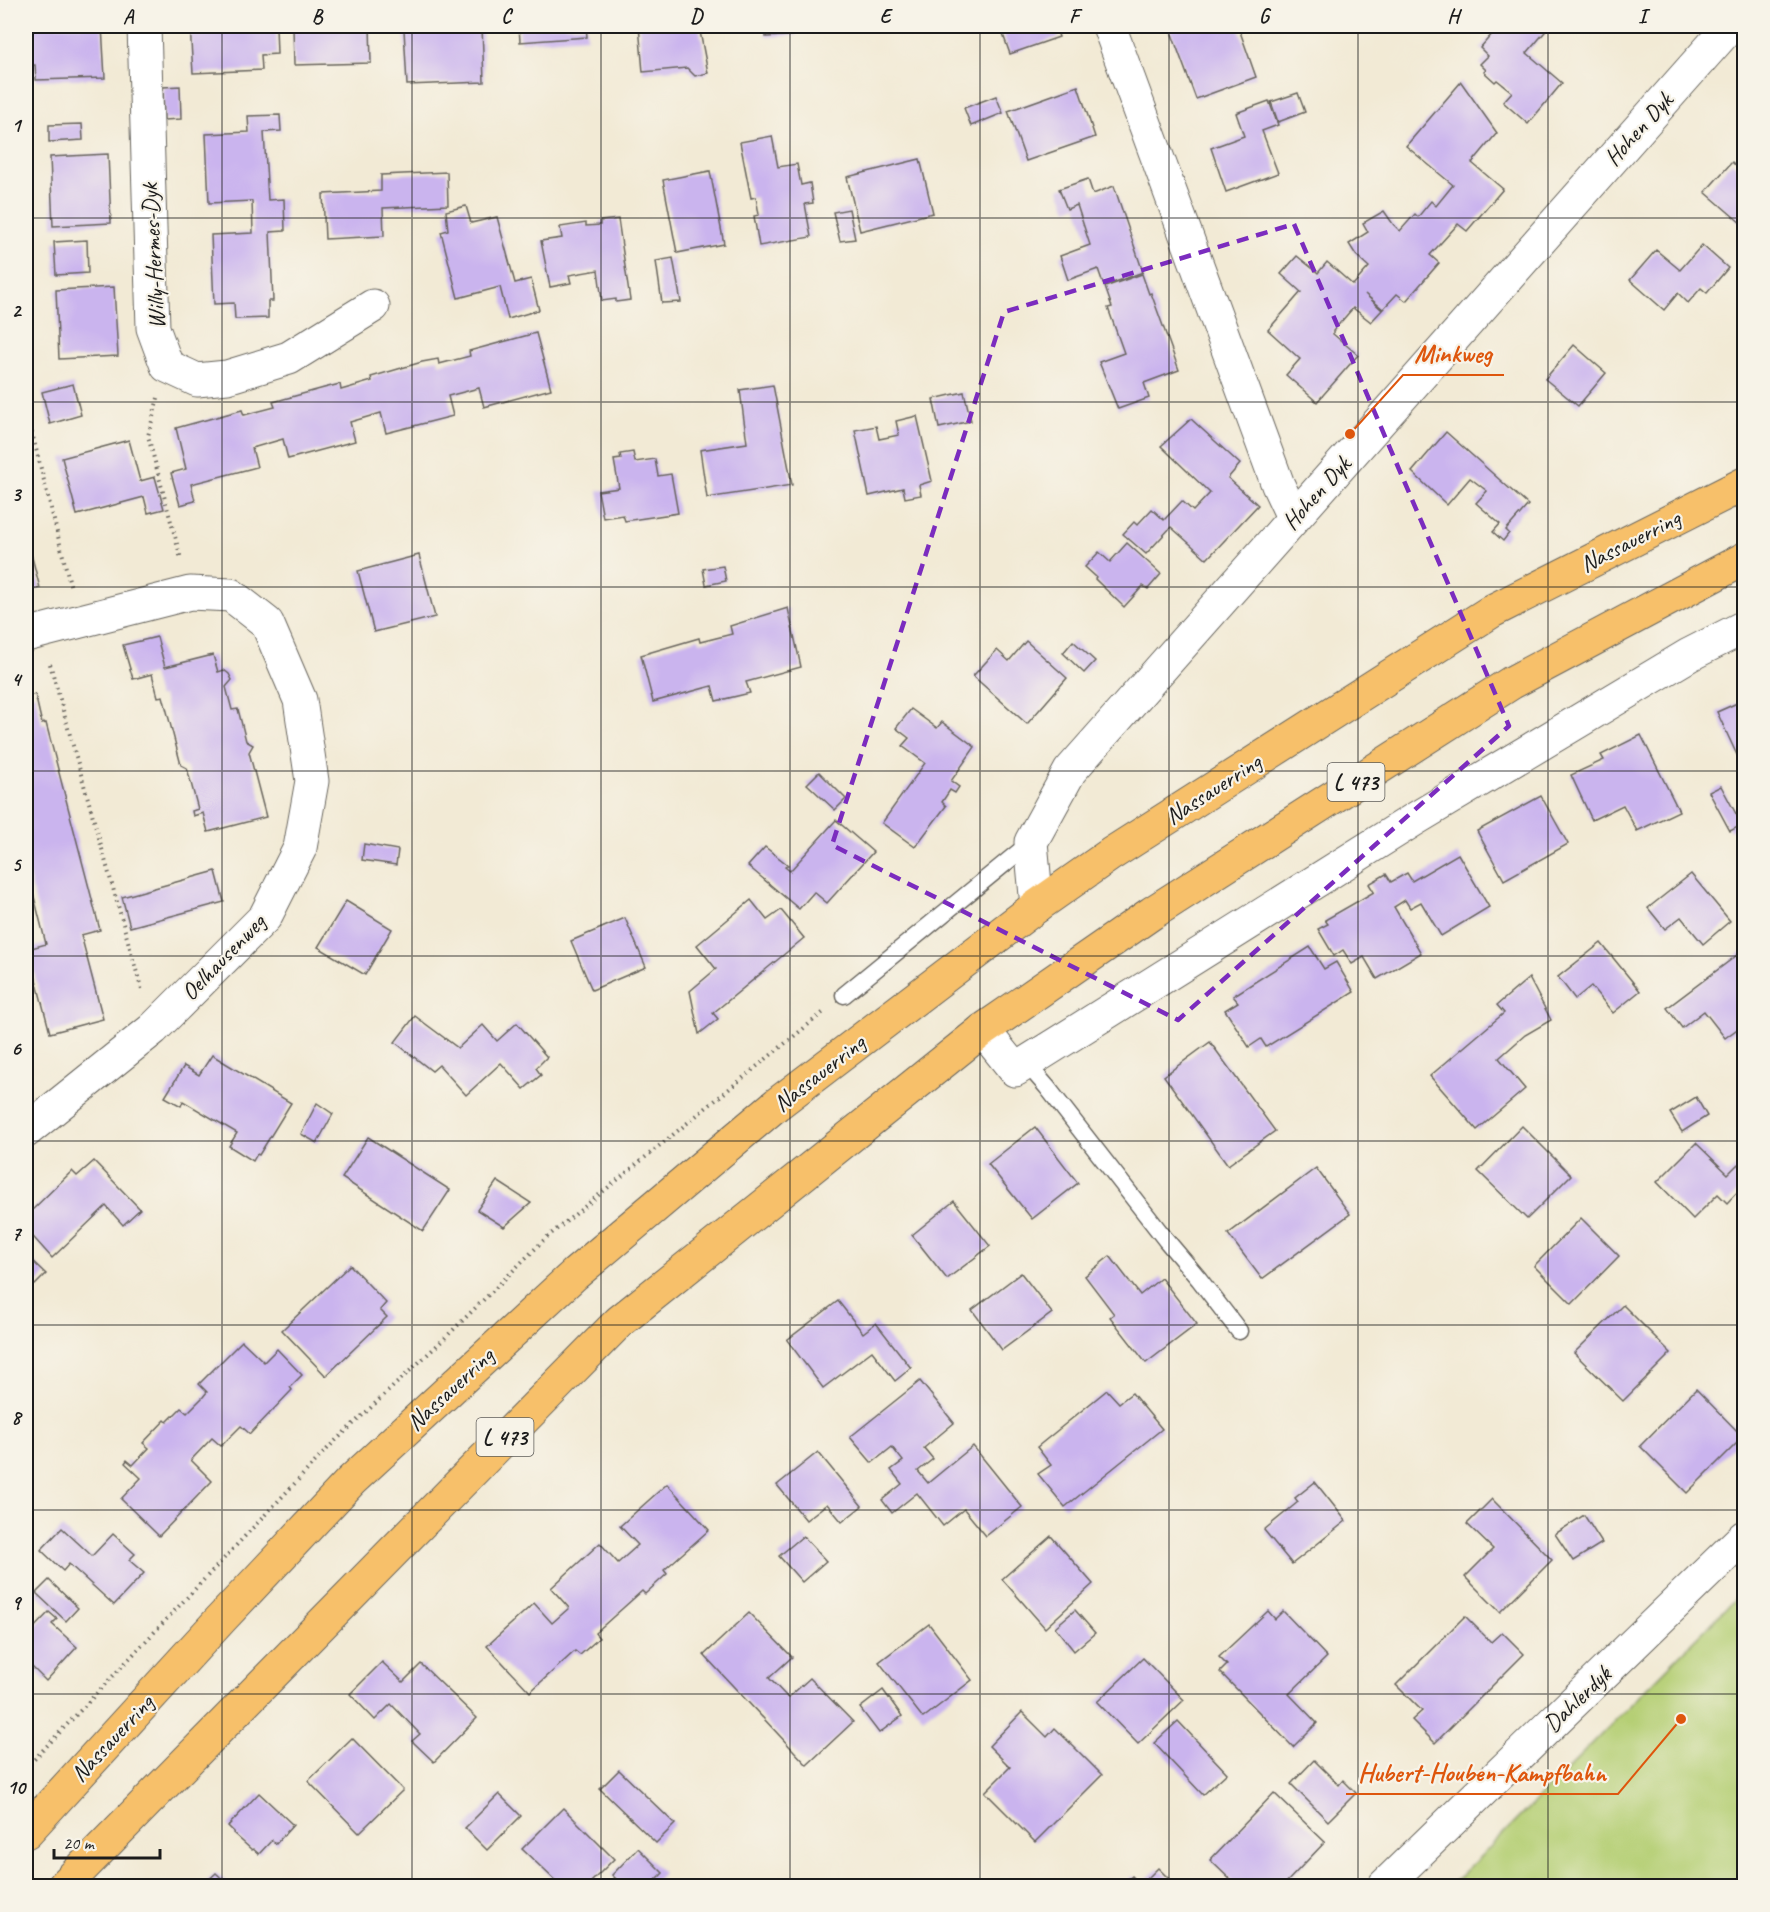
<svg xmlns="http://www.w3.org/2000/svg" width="1770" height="1912" font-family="Caveat,sans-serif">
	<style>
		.green { fill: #b5cf75; stroke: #687648; stroke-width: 1.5 }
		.building { fill: #cab4ee }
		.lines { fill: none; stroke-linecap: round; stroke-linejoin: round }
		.lane-casing { stroke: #67645d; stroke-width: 19 }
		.street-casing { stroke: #67645d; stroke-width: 35 }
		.primary-casing { stroke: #67645d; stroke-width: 35 }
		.path { stroke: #67645d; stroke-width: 4; stroke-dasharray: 1.5 4.5; stroke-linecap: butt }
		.lane { stroke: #fff; stroke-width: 16 }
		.street { stroke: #fff; stroke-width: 33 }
		.primary { stroke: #f7c06b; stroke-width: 33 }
		.marked { fill: none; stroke: #7b2cbf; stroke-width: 4.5; stroke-dasharray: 12 8; stroke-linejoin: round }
		.grid { fill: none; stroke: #1c1c1c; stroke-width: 1.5; stroke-opacity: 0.55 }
		.labels { text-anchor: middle; stroke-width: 4.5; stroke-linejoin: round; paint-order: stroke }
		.shield { fill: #f7f3e8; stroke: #5e5c59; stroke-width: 1.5 }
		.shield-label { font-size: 22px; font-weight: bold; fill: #1c1c1c }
		.street-label { font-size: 24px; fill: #1c1c1c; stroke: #f7f3e8 }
		.leader { fill: none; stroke: #de560d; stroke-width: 2 }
		.callout-dot { fill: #de560d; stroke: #f7f3e8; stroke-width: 2 }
		.callout-label { font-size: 26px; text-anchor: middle; font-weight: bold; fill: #de560d; stroke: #f7f3e8; stroke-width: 4.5; stroke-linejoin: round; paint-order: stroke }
		.neatline { fill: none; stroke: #1c1c1c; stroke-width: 2 }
		.grid-label { font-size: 20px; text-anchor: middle; font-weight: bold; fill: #1c1c1c }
	</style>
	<rect width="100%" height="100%" fill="#f7f3e8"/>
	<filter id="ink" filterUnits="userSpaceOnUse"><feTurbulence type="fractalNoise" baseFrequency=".0167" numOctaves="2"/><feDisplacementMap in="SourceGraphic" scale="12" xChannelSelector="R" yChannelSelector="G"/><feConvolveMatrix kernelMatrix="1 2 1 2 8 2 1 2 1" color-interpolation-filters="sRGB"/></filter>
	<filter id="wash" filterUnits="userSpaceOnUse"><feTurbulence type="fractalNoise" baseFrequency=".008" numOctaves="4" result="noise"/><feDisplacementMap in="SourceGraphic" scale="24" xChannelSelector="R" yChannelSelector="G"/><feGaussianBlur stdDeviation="1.35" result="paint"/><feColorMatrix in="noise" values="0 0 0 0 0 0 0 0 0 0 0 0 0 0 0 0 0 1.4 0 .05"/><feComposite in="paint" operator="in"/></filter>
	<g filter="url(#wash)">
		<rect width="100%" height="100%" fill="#f2ead5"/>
		<!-- green -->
		<polygon class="green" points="1744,1590 1744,1886 1450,1886 1489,1848"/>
		<g id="blocks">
			<!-- building -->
			<g class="building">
				<polygon points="33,26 102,26 105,78 36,80 35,65 26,65 26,32 33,32"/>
				<polygon points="190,26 276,26 277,54 261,55 262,70 193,73"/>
				<polygon points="293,26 370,26 371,63 294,65"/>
				<polygon points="482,26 484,82 407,85 404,29"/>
				<polygon points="519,26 586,26 587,37 520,42"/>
				<polygon points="639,26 699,26 708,73 695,76 687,68 643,72"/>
				<polygon points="766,26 795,26 797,35 766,37"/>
				<polygon points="1000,26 1055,26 1059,37 1010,54"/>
				<polygon points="1169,26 1238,26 1256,77 1196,99"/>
				<polygon points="1499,26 1550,26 1527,53 1562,83 1528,124 1503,102 1512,92 1497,80 1495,82 1484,72 1486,70 1480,64 1488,56 1480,48"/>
				<polygon points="1461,82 1497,133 1472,163 1503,189 1467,231 1458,224 1430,255 1439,263 1406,301 1397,294 1383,309 1365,294 1382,310 1371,322 1353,308 1333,331 1333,334 1358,355 1317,402 1286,375 1300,359 1268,330 1301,292 1281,274 1297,256 1318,273 1327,262 1353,285 1369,267 1356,255 1349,244 1368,232 1363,223 1384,211 1393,224 1400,231 1415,214 1418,217 1431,201 1436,206 1453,185 1406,146"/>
				<polygon points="180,86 181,119 164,120 163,87"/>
				<polygon points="1078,86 1095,137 1026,161 1008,111"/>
				<polygon points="1298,93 1305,112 1278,122 1271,102"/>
				<polygon points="996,96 1003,113 971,126 964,108"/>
				<polygon points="1269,101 1278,125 1262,131 1278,173 1226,192 1211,148 1244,136 1236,113"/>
				<polygon points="280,115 281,131 264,132 268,200 284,199 285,231 270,232 273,301 268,301 268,318 235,319 234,303 214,304 211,235 253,233 252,201 209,203 206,134 249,132 248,116"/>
				<polygon points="82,124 83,140 49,142 49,125"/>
				<polygon points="772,136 778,167 797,164 801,185 810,183 813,203 805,204 811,237 759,246 754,216 759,215 756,197 751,198 740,142"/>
				<polygon points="108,154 111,223 53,226 50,157"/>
				<polygon points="920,159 933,213 860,231 847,177"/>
				<polygon points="1732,162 1744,174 1744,221 1742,224 1705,192"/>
				<polygon points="710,171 724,244 677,253 663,180"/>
				<polygon points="447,172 448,205 383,208 384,236 325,239 323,194 381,191 381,175"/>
				<polygon points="1088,179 1093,194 1114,186 1143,272 1104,286 1098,269 1068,280 1060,256 1090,245 1077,205 1067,209 1059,189"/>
				<polygon points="466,206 471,223 497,217 515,283 531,279 539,310 508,319 500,287 458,298 441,232 448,230 446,211"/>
				<polygon points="849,209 855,239 840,241 833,212"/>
				<polygon points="618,219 630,300 616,302 616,299 602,301 598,270 569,275 571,283 550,287 541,241 562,238 560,227 586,223 586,226 600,225 600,221"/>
				<polygon points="87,240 88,273 56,275 54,242"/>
				<polygon points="1702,245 1728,268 1707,293 1701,288 1688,303 1678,293 1664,310 1630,280 1656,250 1680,270"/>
				<polygon points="673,258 681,302 662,303 656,261"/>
				<polygon points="1142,274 1149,294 1151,293 1179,370 1144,383 1149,398 1118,409 1099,362 1124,353 1108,308 1112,307 1105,287"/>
				<polygon points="114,287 118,356 59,359 56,290"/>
				<polygon points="536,333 551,389 484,407 479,388 448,396 453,416 386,433 381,413 350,422 355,441 288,459 283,439 252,448 257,467 191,484 195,501 180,505 171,473 186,469 176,428 242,410 244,415 275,407 273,402 324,388 340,384 341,390 372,381 371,377 422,362 438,359 439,364 470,356 469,351"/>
				<polygon points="1574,345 1606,373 1578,406 1545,379"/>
				<polygon points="73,384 81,415 50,424 42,392"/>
				<polygon points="773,385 792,485 707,498 700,450 747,443 740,390"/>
				<polygon points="964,392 971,421 939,428 933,399"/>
				<polygon points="917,416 932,481 919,485 921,495 905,498 903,488 869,496 855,430 876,426 879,439 899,435 896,421"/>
				<polygon points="1191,419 1240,464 1228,478 1258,505 1207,559 1171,527 1146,554 1123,534 1134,522 1137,525 1152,509 1164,520 1182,501 1193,511 1210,493 1161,446"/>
				<polygon points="1446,432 1528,505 1506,530 1509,533 1503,541 1493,532 1500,524 1476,503 1487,491 1470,478 1447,505 1412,472"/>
				<polygon points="129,440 140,481 155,477 164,509 148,513 144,497 77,515 62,458"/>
				<polygon points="633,452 635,462 655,459 658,476 671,474 678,513 625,521 623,515 603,518 598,491 619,488 614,460 621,459 620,454"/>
				<polygon points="26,542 28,542 40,588 26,591"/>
				<polygon points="1127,543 1161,574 1148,589 1143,586 1124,607 1095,579 1096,577 1085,567 1099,552 1110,562"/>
				<polygon points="419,555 435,617 374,632 358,571"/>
				<polygon points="723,566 726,581 706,585 703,569"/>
				<polygon points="788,608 801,667 746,682 750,693 716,701 712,686 653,702 641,655 699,638 700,642 732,634 730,626"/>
				<polygon points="157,637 165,667 213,655 218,672 224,670 229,674 232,680 226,687 232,710 238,709 246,741 253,745 249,752 266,817 208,832 203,813 193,816 192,811 198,809 187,768 181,765 163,696 158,697 152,674 133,679 123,645"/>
				<polygon points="1026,641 1067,678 1027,724 973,676 997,650 1009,661"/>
				<polygon points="1073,641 1095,661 1084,673 1063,653"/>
				<polygon points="35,694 42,724 46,723 100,930 81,935 103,1019 50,1033 28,949 46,944 26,865 26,697"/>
				<polygon points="1744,700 1744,751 1737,755 1717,712"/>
				<polygon points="911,709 937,728 942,722 975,747 951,781 959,787 955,793 950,790 942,802 946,806 915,847 882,823 925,763 902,746 909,738 896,728"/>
				<polygon points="1641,735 1679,811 1637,831 1623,805 1592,820 1571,775 1604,760 1601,755"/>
				<polygon points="819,772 846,799 835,810 807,784"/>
				<polygon points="1721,786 1742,825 1730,831 1709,792"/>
				<polygon points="1541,796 1568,844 1504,880 1477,831"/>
				<polygon points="836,820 873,852 827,903 814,892 799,909 748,866 765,847 788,865 785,867 790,871"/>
				<polygon points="364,844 398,850 396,865 362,860"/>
				<polygon points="1458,854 1489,907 1441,936 1421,902 1410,908 1405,900 1394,907 1421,953 1377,979 1364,957 1352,964 1343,950 1334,956 1318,929 1328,924 1325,920 1374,892 1369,884 1386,874 1391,882 1407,873 1412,881"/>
				<polygon points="216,871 224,902 130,927 122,897"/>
				<polygon points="1691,874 1730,921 1703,944 1681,917 1665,929 1648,908"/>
				<polygon points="751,900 767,920 781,910 804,938 713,1013 718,1019 699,1034 690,991 716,969 697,945"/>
				<polygon points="346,901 392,929 365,975 318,947"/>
				<polygon points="625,918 646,967 592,990 571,941"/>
				<polygon points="1601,943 1640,991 1613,1013 1591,986 1575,999 1558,977"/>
				<polygon points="1310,947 1324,969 1336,962 1354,992 1266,1047 1261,1039 1249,1047 1225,1010 1238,1002 1233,996"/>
				<polygon points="1744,950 1744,1024 1725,1038 1704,1011 1682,1028 1667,1008"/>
				<polygon points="1529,978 1551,1020 1525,1035 1499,1058 1525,1089 1477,1130 1430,1076 1504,1013 1497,1005"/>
				<polygon points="415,1016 458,1048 483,1025 497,1041 517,1023 547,1057 536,1068 541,1075 524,1089 501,1063 466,1095 439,1065 432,1071 395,1042"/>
				<polygon points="1210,1042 1275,1131 1228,1165 1164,1076"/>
				<polygon points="212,1055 291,1103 259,1155 257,1154 253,1161 229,1146 237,1133 183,1101 181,1106 165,1097 184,1066 199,1075"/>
				<polygon points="1696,1097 1707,1116 1682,1132 1670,1113"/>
				<polygon points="317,1103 333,1114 317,1143 301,1134"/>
				<polygon points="1522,1126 1571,1175 1527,1219 1478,1171"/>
				<polygon points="1035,1127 1078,1183 1032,1219 988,1164"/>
				<polygon points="368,1137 450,1190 423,1231 342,1178"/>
				<polygon points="1696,1143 1728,1174 1738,1164 1744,1170 1744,1185 1727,1203 1718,1194 1693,1219 1657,1182"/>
				<polygon points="94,1161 140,1209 123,1225 106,1206 52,1258 26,1229 26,1216 72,1171 77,1176"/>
				<polygon points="1316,1168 1350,1214 1262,1279 1228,1234"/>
				<polygon points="497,1181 531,1203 504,1227 477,1210"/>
				<polygon points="954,1201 990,1246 947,1279 912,1235"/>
				<polygon points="1581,1218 1619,1256 1572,1304 1534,1266"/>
				<polygon points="26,1255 46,1274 35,1285 30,1282 26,1287"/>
				<polygon points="1110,1256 1140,1295 1161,1278 1197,1324 1146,1363 1110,1317 1114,1314 1085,1276"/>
				<polygon points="350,1265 386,1303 380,1310 387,1317 326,1376 282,1330"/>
				<polygon points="1021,1273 1052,1313 1002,1350 972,1310"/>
				<polygon points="838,1301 863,1333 876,1323 911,1368 895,1381 872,1351 823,1388 787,1340"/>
				<polygon points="1623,1305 1671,1353 1623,1401 1574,1353"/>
				<polygon points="242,1341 264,1362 277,1349 302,1375 290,1387 292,1390 250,1434 241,1426 221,1446 212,1438 191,1460 212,1481 159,1536 121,1499 141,1478 125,1463 127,1460 133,1465 149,1448 143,1443 165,1420 167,1422 181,1408 187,1413 203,1397 207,1392 199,1384"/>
				<polygon points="920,1381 954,1423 924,1448 933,1459 918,1471 928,1483 973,1446 1022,1507 986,1536 964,1509 943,1526 917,1493 892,1513 882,1500 902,1484 891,1470 903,1461 892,1447 872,1463 850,1437"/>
				<polygon points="1696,1389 1743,1437 1687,1493 1640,1446"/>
				<polygon points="1107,1390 1119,1403 1132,1393 1162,1429 1065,1507 1038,1474 1051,1465 1037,1447"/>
				<polygon points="818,1452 862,1506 842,1522 827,1504 806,1520 777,1485"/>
				<polygon points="1315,1482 1346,1521 1292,1564 1264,1530 1298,1502 1295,1498"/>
				<polygon points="667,1484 709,1530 664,1570 667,1574 645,1594 642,1591 595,1633 599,1638 580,1655 575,1651 530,1692 487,1646 534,1603 552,1623 569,1608 551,1588 600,1543 618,1563 638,1545 620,1526"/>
				<polygon points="1492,1499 1552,1560 1500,1612 1465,1577 1493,1549 1467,1524"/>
				<polygon points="1584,1515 1602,1543 1573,1561 1555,1534"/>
				<polygon points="62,1528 92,1556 113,1534 135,1554 129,1560 144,1573 114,1605 69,1564 63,1571 41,1550"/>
				<polygon points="803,1536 826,1561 802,1582 779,1556"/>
				<polygon points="1051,1536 1093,1584 1045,1628 1002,1579"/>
				<polygon points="49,1580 78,1608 66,1621 36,1593"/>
				<polygon points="1075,1610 1095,1633 1074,1651 1055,1627"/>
				<polygon points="1268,1611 1275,1619 1283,1611 1327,1657 1289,1694 1317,1723 1293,1747 1220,1672 1227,1665 1219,1657"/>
				<polygon points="49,1612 57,1619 52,1624 77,1647 46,1681 26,1661 26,1636"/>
				<polygon points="749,1613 792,1657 769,1678 788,1698 810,1678 853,1722 807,1765 704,1655"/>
				<polygon points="1465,1616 1491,1642 1502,1632 1524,1654 1435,1743 1412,1720 1422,1711 1396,1685"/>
				<polygon points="929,1624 972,1680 923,1718 879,1662"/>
				<polygon points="1143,1658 1184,1700 1138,1744 1097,1702"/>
				<polygon points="382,1662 403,1682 421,1664 477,1718 434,1762 412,1741 420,1734 391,1704 375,1720 350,1694"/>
				<polygon points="883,1690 902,1716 879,1733 860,1708"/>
				<polygon points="1022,1712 1047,1737 1055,1728 1102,1775 1035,1842 985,1792 1010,1767 989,1746"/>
				<polygon points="1178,1721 1227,1773 1203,1795 1154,1743"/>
				<polygon points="352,1738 403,1790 359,1833 308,1781"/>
				<polygon points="1314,1760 1339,1785 1343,1780 1356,1793 1328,1821 1291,1784"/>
				<polygon points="619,1770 675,1824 656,1843 600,1789"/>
				<polygon points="259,1793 293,1825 276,1844 272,1840 259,1854 253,1849 252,1850 233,1833 234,1832 228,1826"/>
				<polygon points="1274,1793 1325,1842 1283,1886 1237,1886 1210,1860"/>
				<polygon points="499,1794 521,1816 487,1850 465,1828"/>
				<polygon points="563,1808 614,1859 587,1886 561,1886 522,1849"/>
				<polygon points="638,1848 663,1873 650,1886 623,1886 612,1875"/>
				<polygon points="1158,1868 1176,1886 1121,1886 1132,1876 1141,1885"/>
				<polygon points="216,1873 230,1886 202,1886"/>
				<polygon points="247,1880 253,1886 240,1886"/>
			</g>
		</g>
	</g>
	<g filter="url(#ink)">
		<use href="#blocks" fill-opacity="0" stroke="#67645d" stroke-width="1.5"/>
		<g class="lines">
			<!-- lane casing -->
			<g class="lane-casing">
				<g id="lane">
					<polyline points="844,995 1031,842"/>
					<polyline points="1026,1063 1047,1087 1166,1240 1199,1279 1239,1331"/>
				</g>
			</g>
			<!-- street casing -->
			<g class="street-casing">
				<g id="street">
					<polyline points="144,26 153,328 167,366 197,380 227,377 289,358 373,306"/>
					<polyline points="1109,26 1278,485 1293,517"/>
					<polyline points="26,635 190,593 231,595 267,623 300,700 312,781 300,848 265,917 153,1029 26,1131"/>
					<polyline points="1037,906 1031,842 1070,771 1730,26"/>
					<polyline points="983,1030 1015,1070 1415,819 1689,655 1744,627"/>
					<polyline points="1384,1886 1744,1537"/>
				</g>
			</g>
			<!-- primary casing -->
			<g class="primary-casing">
				<g id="primary">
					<polyline points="26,1832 221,1619 351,1481 575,1274 777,1104 1037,906 1111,854 1492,611 1744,484"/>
					<polyline points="64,1886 619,1322 983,1030 1152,913 1511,683 1744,559"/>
				</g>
			</g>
			<!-- path -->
			<g class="path">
				<polyline points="158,398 148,436 181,559"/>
				<polyline points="26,409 71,588"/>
				<polyline points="50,664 142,991"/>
				<polyline points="26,1768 332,1444 446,1337 546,1238 825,1011"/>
			</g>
			<!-- lane -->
			<use href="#lane" class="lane"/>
			<!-- street -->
			<use href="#street" class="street"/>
			<!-- primary -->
			<use href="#primary" class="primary"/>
		</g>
	</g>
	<!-- marked area -->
	<path class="marked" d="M1294 224 1509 726 1178 1020 832 845 1004 312Z"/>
	<!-- grid -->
	<path class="grid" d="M222 26V1886M412 26V1886M601 26V1886M790 26V1886M980 26V1886M1169 26V1886M1358 26V1886M1548 26V1886M26 218H1744M26 402H1744M26 587H1744M26 771H1744M26 956H1744M26 1141H1744M26 1325H1744M26 1510H1744M26 1694H1744"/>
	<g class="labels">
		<!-- shield labels -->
		<g class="shield">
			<rect x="1327.5" y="763" width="57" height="38" rx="4.5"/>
			<rect x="476.5" y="1418" width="57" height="38" rx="4.5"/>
		</g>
		<g class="shield-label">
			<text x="1356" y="790">L 473</text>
			<text x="505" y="1445">L 473</text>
		</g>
		<!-- street labels -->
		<g class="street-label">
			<text transform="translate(1638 129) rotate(-48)" y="8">Hohen Dyk</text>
			<text transform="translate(153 256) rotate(-93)" y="8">Willy-Hermes-Dyk</text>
			<text transform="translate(1316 493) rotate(-48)" y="8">Hohen Dyk</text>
			<text transform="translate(1630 541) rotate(-27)" y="8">Nassauerring</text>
			<text transform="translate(1213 789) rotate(-33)" y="8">Nassauerring</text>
			<text transform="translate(223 957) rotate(-46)" y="8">Oelhausenweg</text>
			<text transform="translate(819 1073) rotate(-38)" y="8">Nassauerring</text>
			<text transform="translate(450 1389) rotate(-43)" y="8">Nassauerring</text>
			<text transform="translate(1577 1699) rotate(-44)" y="8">Dahlerdyk</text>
			<text transform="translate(112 1738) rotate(-47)" y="8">Nassauerring</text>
		</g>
	</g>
	<!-- callouts -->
	<path class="leader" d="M1350 434L1403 375H1504M1681 1719L1618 1794H1346"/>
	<g class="callout-dot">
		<circle cx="1350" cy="434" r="6"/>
		<circle cx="1681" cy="1719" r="6"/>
	</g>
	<g class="callout-label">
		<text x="1453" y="362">Minkweg</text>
		<text x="1482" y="1781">Hubert-Houben-Kampfbahn</text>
	</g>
	<!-- margin -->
	<rect width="1770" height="1912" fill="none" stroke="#f7f3e8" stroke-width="66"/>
	<!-- scale -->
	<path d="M54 1849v9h106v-9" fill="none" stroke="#1c1c1c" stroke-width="3"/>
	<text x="63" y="1849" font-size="18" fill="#1c1c1c" stroke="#f7f3e8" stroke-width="4.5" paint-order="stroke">20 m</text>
	<rect x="33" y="33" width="1704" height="1846" class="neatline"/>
	<g class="grid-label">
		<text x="128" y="23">A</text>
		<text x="317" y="23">B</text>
		<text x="506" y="23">C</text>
		<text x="696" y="23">D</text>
		<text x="885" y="23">E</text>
		<text x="1074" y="23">F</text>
		<text x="1264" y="23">G</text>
		<text x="1453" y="23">H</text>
		<text x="1642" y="23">I</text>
		<text x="16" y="132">1</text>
		<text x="16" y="317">2</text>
		<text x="16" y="501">3</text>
		<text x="16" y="686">4</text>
		<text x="16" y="871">5</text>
		<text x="16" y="1055">6</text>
		<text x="16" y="1240">7</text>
		<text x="16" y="1424">8</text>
		<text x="16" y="1609">9</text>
		<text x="16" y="1794">10</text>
	</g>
</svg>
